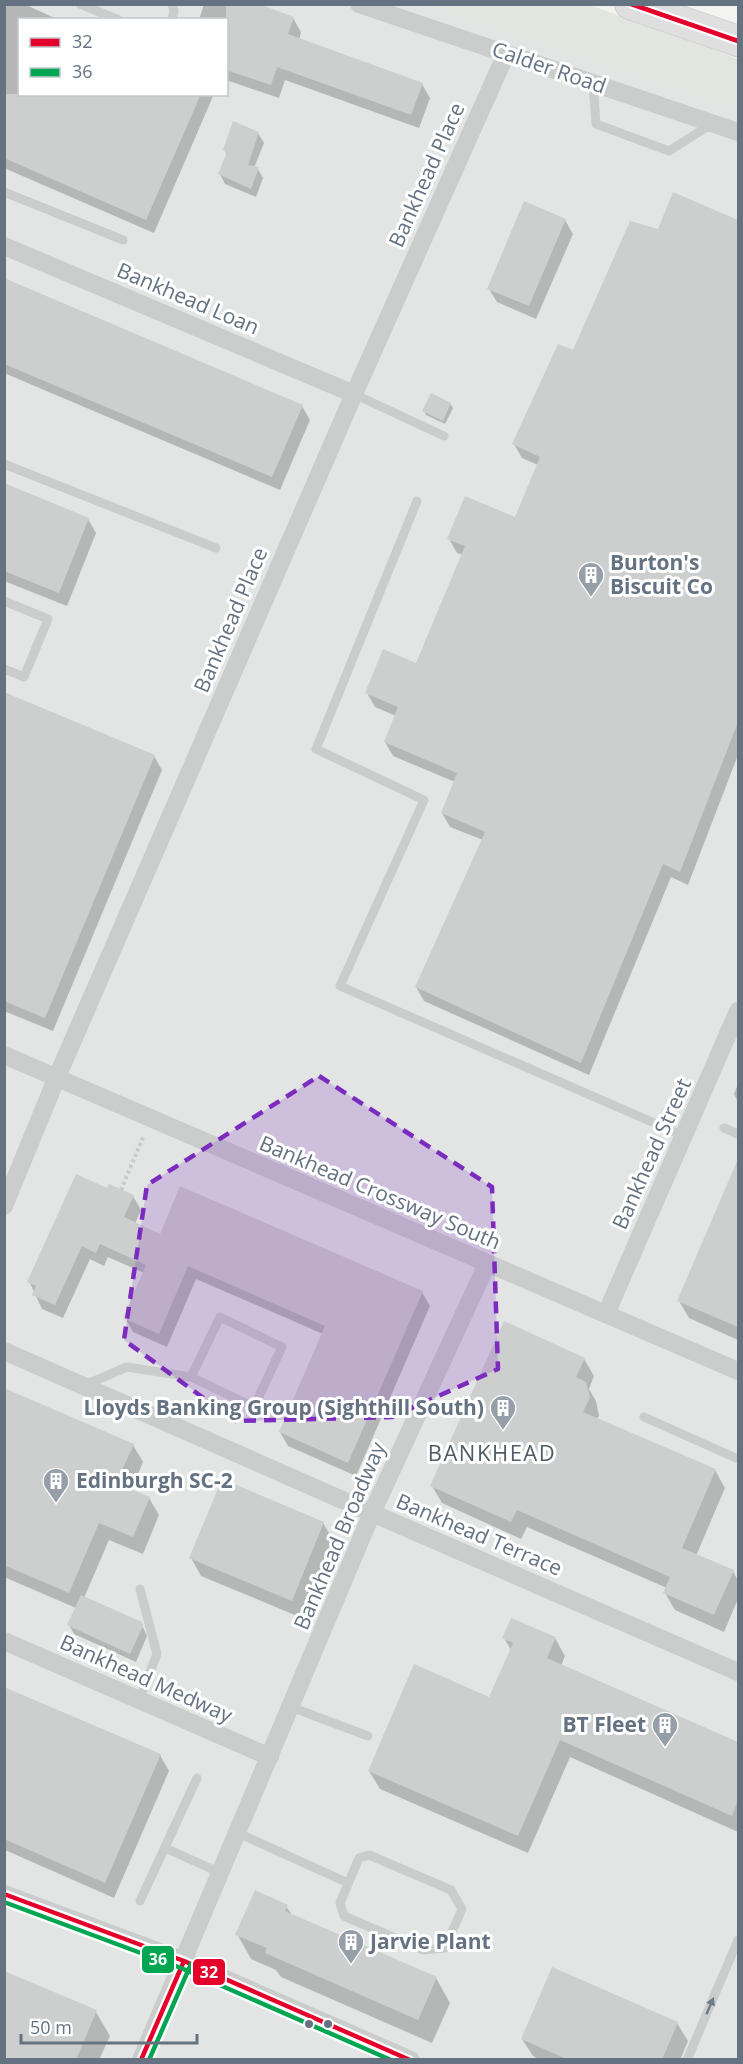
<svg xmlns="http://www.w3.org/2000/svg" width="743" height="2064" font-family="'Open Sans',sans-serif">
	<style>
		.built { fill: #e3e5e4; fill-rule: evenodd }
		.green { fill: #e2e6df }
		.shadow { fill: #0003 }
		.building { fill: #cdcece }
		.lines { fill: none; stroke-linecap: round; stroke-linejoin: round }
		.primary-casing { stroke: #d0d1d1; stroke-width: 32 }
		.path { stroke: #c8c9c9; stroke-width: 4; stroke-dasharray: 3 3; stroke-linecap: butt }
		.lane { stroke: #cbcccc; stroke-width: 9 }
		.street { stroke: #cbcccc; stroke-width: 18 }
		.primary { stroke: #dfdfe0; stroke-width: 30 }
		.bus-1-casing { stroke: #fff; stroke-width: 9 }
		.bus-2-casing { stroke: #fff; stroke-width: 9 }
		.bus-1 { stroke: #e4002b; stroke-width: 4.5 }
		.bus-2 { stroke: #00a651; stroke-width: 4.5 }
		.oneway { fill: #6e7b88 }
		.marked { fill: #7b2cbf; fill-opacity: 0.2; stroke: #7b2cbf; stroke-width: 4.5; stroke-dasharray: 12 8; stroke-linejoin: round }
		.bus-dot { fill: #647281; stroke: #fff; stroke-width: 2 }
		.labels { text-anchor: middle; stroke-width: 6; stroke-linejoin: round; paint-order: stroke }
		.street-label { font-size: 21px; fill: #647281; stroke: #fff }
		.poi-label { font-size: 21px; font-weight: bold; fill: #647281; stroke: #fff; text-anchor: start }
		.neighbourhood-label { font-size: 22px; letter-spacing: 1.5px; fill: #515c66; stroke: #fff }
		.line-badge { stroke: #fff; stroke-width: 2 }
		.badge-label { font-size: 16px; text-anchor: middle; font-weight: bold; fill: #fff }
	</style>
	<rect width="100%" height="100%" fill="#f3f3f1"/>
	<!-- built -->
	<path class="built" d="M5 5H589L738 59V2059H5V1903L127 1954 5 1902ZM20 20H226V94H20Z"/>
	<!-- green -->
	<polygon class="green" points="425,5 589,5 738,59 738,109"/>
	<!-- shadow -->
	<g class="shadow">
		<polygon points="4,4 24,4 59,20 20,20 20,94 214,94 154,233 4,168"/>
		<polygon points="204,4 254,4 293,18 301,32 299,40 422,84 430,98 419,128 285,80 279,98 226,80 226,20 199,20"/>
		<polygon points="258,133 264,143 254,168 258,169 263,178 256,197 225,184 220,174 227,155 225,150"/>
		<polygon points="673,194 738,221 738,755 688,885 671,877 589,1075 424,1001 416,987 483,840 450,827 442,813 455,782 393,756 385,742 396,716 375,707 367,693 417,665 463,555 457,553 449,539 516,519 538,465 522,458 514,444 573,352 658,230"/>
		<polygon points="565,220 573,234 536,319 497,302 489,289"/>
		<polygon points="4,280 302,406 310,420 280,490 4,373"/>
		<polygon points="450,404 453,408 445,424 426,415 424,411"/>
		<polygon points="4,485 88,519 96,533 67,606 4,581"/>
		<polygon points="4,693 154,756 162,770 53,1031 4,1011"/>
		<polygon points="738,1084 738,1102 734,1094"/>
		<polygon points="738,1163 738,1340 689,1318 679,1301"/>
		<polygon points="108,1190 133,1196 141,1210 135,1224 161,1236 422,1292 430,1306 356,1476 288,1446 280,1432 323,1334 196,1279 167,1347 133,1332 125,1318 144,1273 108,1257 104,1266 90,1259 63,1318 42,1309 29,1281"/>
		<polygon points="584,1359 594,1376 589,1389 596,1401 599,1416 597,1419 715,1470 725,1488 696,1556 733,1571 738,1581 738,1599 724,1632 675,1610 665,1593 667,1588 527,1527 521,1539 442,1503 432,1486"/>
		<polygon points="4,1389 133,1445 143,1462 131,1491 149,1498 159,1515 143,1554 109,1540 84,1598 141,1623 147,1636 136,1662 74,1634 69,1625 76,1608 4,1577"/>
		<polygon points="323,1523 334,1541 302,1618 201,1576 191,1558"/>
		<polygon points="504,1638 555,1638 565,1656 561,1666 738,1744 738,1832 570,1757 528,1853 380,1789 369,1771 490,1699 511,1650"/>
		<polygon points="160,1755 169,1771 114,1898 5,1850 4,1812"/>
		<polygon points="286,1906 292,1915 436,1978 450,2003 432,2043 281,1977 276,1970 251,1959 237,1934"/>
		<polygon points="96,2012 110,2036 99,2060 4,2060"/>
		<polygon points="677,2023 688,2041 680,2060 540,2060 533,2056 522,2039"/>
	</g>
	<!-- building -->
	<g class="building">
		<polygon points="226,4 259,4 294,17 288,34 423,83 411,115 277,67 271,85 226,70"/>
		<polygon points="4,94 201,94 146,220 4,158"/>
		<polygon points="233,121 259,132 248,165 259,167 251,189 218,174 227,152 223,150"/>
		<polygon points="673,192 738,220 738,722 680,872 663,864 581,1063 415,987 485,832 441,813 457,773 384,742 398,707 365,693 383,649 416,663 465,546 447,539 465,496 515,517 540,457 512,444 558,344 573,350 630,221 658,229"/>
		<polygon points="524,201 566,219 529,306 487,289"/>
		<polygon points="4,278 303,405 272,477 4,364"/>
		<polygon points="431,393 451,403 443,421 422,411"/>
		<polygon points="4,483 89,518 59,593 4,571"/>
		<polygon points="4,692 155,755 45,1018 4,1001"/>
		<polygon points="738,1159 738,1327 677,1301"/>
		<polygon points="76,1174 107,1188 109,1184 134,1195 124,1217 160,1234 180,1186 423,1291 348,1463 279,1432 325,1326 188,1266 159,1334 123,1318 146,1265 100,1244 96,1253 82,1246 55,1305 32,1295 36,1286 27,1282"/>
		<polygon points="504,1321 585,1358 576,1377 586,1382 590,1397 583,1412 716,1469 682,1548 734,1570 714,1615 663,1593 670,1577 517,1510 511,1522 430,1486"/>
		<polygon points="4,1388 134,1444 116,1483 150,1497 133,1537 99,1523 69,1593 4,1565"/>
		<polygon points="222,1479 324,1522 292,1601 189,1558"/>
		<polygon points="81,1595 142,1622 143,1626 130,1654 67,1625"/>
		<polygon points="511,1618 556,1637 547,1658 738,1742 738,1800 732,1816 560,1740 518,1836 368,1771 414,1664 489,1697 513,1643 502,1638"/>
		<polygon points="4,1687 161,1754 105,1883 4,1839"/>
		<polygon points="255,1890 288,1905 285,1911 437,1977 418,2020 265,1953 267,1948 235,1935"/>
		<polygon points="552,1967 678,2022 662,2060 569,2060 521,2039"/>
		<polygon points="4,1971 97,2010 76,2060 4,2060"/>
	</g>
	<g class="lines">
		<!-- primary casing -->
		<g class="primary-casing">
			<polyline id="primary" points="630,4 738,41"/>
		</g>
		<!-- path -->
		<polyline class="path" points="121,1190 144,1135"/>
		<!-- lane -->
		<g class="lane">
			<polyline points="80,4 119,20"/>
			<polyline points="172,20 174,11 172,4"/>
			<polyline points="593,83 596,124 669,151 713,123"/>
			<polyline points="4,192 123,240"/>
			<polyline points="354,394 444,436"/>
			<polyline points="4,464 216,548"/>
			<polyline points="417,501 316,749 424,800 340,986 684,1136"/>
			<polyline points="4,601 48,619 24,677 4,669"/>
			<polyline points="724,1128 738,1134"/>
			<polyline points="85,1385 127,1367 191,1377 254,1407 282,1347 220,1317 191,1377"/>
			<polyline points="644,1417 738,1459"/>
			<polyline points="139,1700 157,1654 140,1589"/>
			<polyline points="291,1707 368,1736"/>
			<polyline points="238,1833 348,1883"/>
			<polyline points="165,1848 221,1873"/>
			<polygon points="369,1855 451,1890 462,1909 445,1948 423,1950 344,1916 340,1903 359,1858"/>
			<polyline points="140,1901 197,1778"/>
			<polyline points="687,2060 738,1940"/>
		</g>
		<!-- street -->
		<g class="street">
			<polyline points="359,4 738,132"/>
			<polyline points="4,246 354,394"/>
			<polyline points="4,1055 738,1371"/>
			<polyline points="4,1206 57,1077 354,394 506,54"/>
			<polyline points="606,1314 738,1011"/>
			<polyline points="4,1351 372,1513 738,1672"/>
			<polyline points="4,1641 270,1757"/>
			<polyline points="4,1894 184,1961 411,2060"/>
			<polyline points="141,2060 372,1513 487,1264"/>
		</g>
		<!-- primary -->
		<use href="#primary" class="primary"/>
		<!-- bus-1 casing -->
		<g class="bus-1-casing">
			<g id="bus-1">
				<polyline points="631,4 738,41"/>
				<polyline points="4,1894 184,1961 410,2060"/>
				<polyline points="141,2060 184,1961"/>
			</g>
		</g>
		<!-- bus-2 casing -->
		<g class="bus-2-casing">
			<g id="bus-2">
				<polyline points="4,1902 181,1968 391,2060"/>
				<polyline points="149,2060 191,1964"/>
			</g>
		</g>
		<!-- bus-1 -->
		<use href="#bus-1" class="bus-1"/>
		<!-- bus-2 -->
		<use href="#bus-2" class="bus-2"/>
	</g>
	<!-- one-way arrows -->
	<defs><path id="oneway-solid" d="M-6-.8H1V-3.2L6.5 0L1 3.2V.8H-6Z" transform="scale(1.5)"/></defs>
	<use class="oneway" href="#oneway-solid" transform="translate(710 2006) rotate(-67)"/>
	<!-- marked area -->
	<path class="marked" d="M319 1076 492 1187 498 1369 392 1417 235 1421 124 1340 147 1185Z"/>
	<!-- icons -->
	<defs>
		<g id="building-pin" transform="scale(1.35)"><path d="M0 17L-7.5 6A9.5 9.5 0 1 1 7.5 6Z" fill="#969fa8" stroke="#fff"/><path d="M-4-6H4V6H1V3H-1V6H-4ZM-2.5-4.3h1.7v1.8h-1.7ZM.8-4.3h1.7v1.8H.8ZM-2.5-1h1.7V.8h-1.7ZM.8-1h1.7V.8H.8Z" fill="#fff"/></g>
	</defs>
	<g fill-rule="evenodd">
		<use href="#building-pin" x="591" y="575"/>
		<use href="#building-pin" x="503" y="1408"/>
		<use href="#building-pin" x="56" y="1481"/>
		<use href="#building-pin" x="665" y="1725"/>
		<use href="#building-pin" x="351" y="1942"/>
	</g>
	<!-- markers -->
	<g class="bus-dot">
		<circle cx="309" cy="2024" r="5"/>
		<circle cx="328" cy="2024" r="5"/>
	</g>
	<g class="labels">
		<!-- street labels -->
		<g class="street-label">
			<text transform="translate(549 68) rotate(19)" y="7">Calder Road</text>
			<text transform="translate(427 175) rotate(-66)" y="7">Bankhead Place</text>
			<text transform="translate(188 299) rotate(23)" y="7">Bankhead Loan</text>
			<text transform="translate(231 620) rotate(-67)" y="7">Bankhead Place</text>
			<text transform="translate(652 1154) rotate(-66)" y="7">Bankhead Street</text>
			<text transform="translate(380 1193) rotate(23)" y="7">Bankhead Crossway South</text>
			<text transform="translate(479 1535) rotate(23)" y="7">Bankhead Terrace</text>
			<text transform="translate(340 1536) rotate(-67)" y="7">Bankhead Broadway</text>
			<text transform="translate(146 1679) rotate(24)" y="7">Bankhead Medway</text>
		</g>
		<!-- poi labels -->
		<g class="poi-label">
			<text x="610" y="570">Burton's<tspan x="610" dy="24">Biscuit Co</tspan></text>
			<text x="484" y="1415" text-anchor="end">Lloyds Banking Group (Sighthill South)</text>
			<text x="76" y="1488">Edinburgh SC-2</text>
			<text x="646" y="1732" text-anchor="end">BT Fleet</text>
			<text x="370" y="1949">Jarvie Plant</text>
		</g>
		<!-- neighbourhood labels -->
		<g class="neighbourhood-label">
			<text x="492" y="1461">BANKHEAD</text>
		</g>
	</g>
	<g class="line-badge">
		<rect x="141" y="1945" width="34" height="29" rx="6" fill="#00a651"/>
		<rect x="192" y="1958" width="34" height="28" rx="6" fill="#e4002b"/>
	</g>
	<g class="badge-label">
		<text x="158" y="1965">36</text>
		<text x="209" y="1978">32</text>
	</g>
	<!-- border -->
	<rect width="743" height="2064" fill="none" stroke="#647281" stroke-width="12"/>
	<!-- legend -->
	<rect x="18" y="18" width="210" height="78" fill="#ffffff" stroke="#c1c7cd" stroke-width="1.5"/>
	<rect x="30" y="38" width="30" height="9" fill="#e4002b" stroke="#c1c7cd" stroke-width="1.5"/>
	<text x="72" y="48" font-size="18" fill="#647281">32</text>
	<rect x="30" y="68" width="30" height="9" fill="#00a651" stroke="#c1c7cd" stroke-width="1.5"/>
	<text x="72" y="78" font-size="18" fill="#647281">36</text>
	<!-- scale -->
	<path d="M21 2034v9h176v-9" fill="none" stroke="#647281" stroke-width="3"/>
	<text x="30" y="2034" font-size="18" fill="#647281" stroke="#ffffff" stroke-width="4.5" paint-order="stroke">50 m</text>
</svg>
